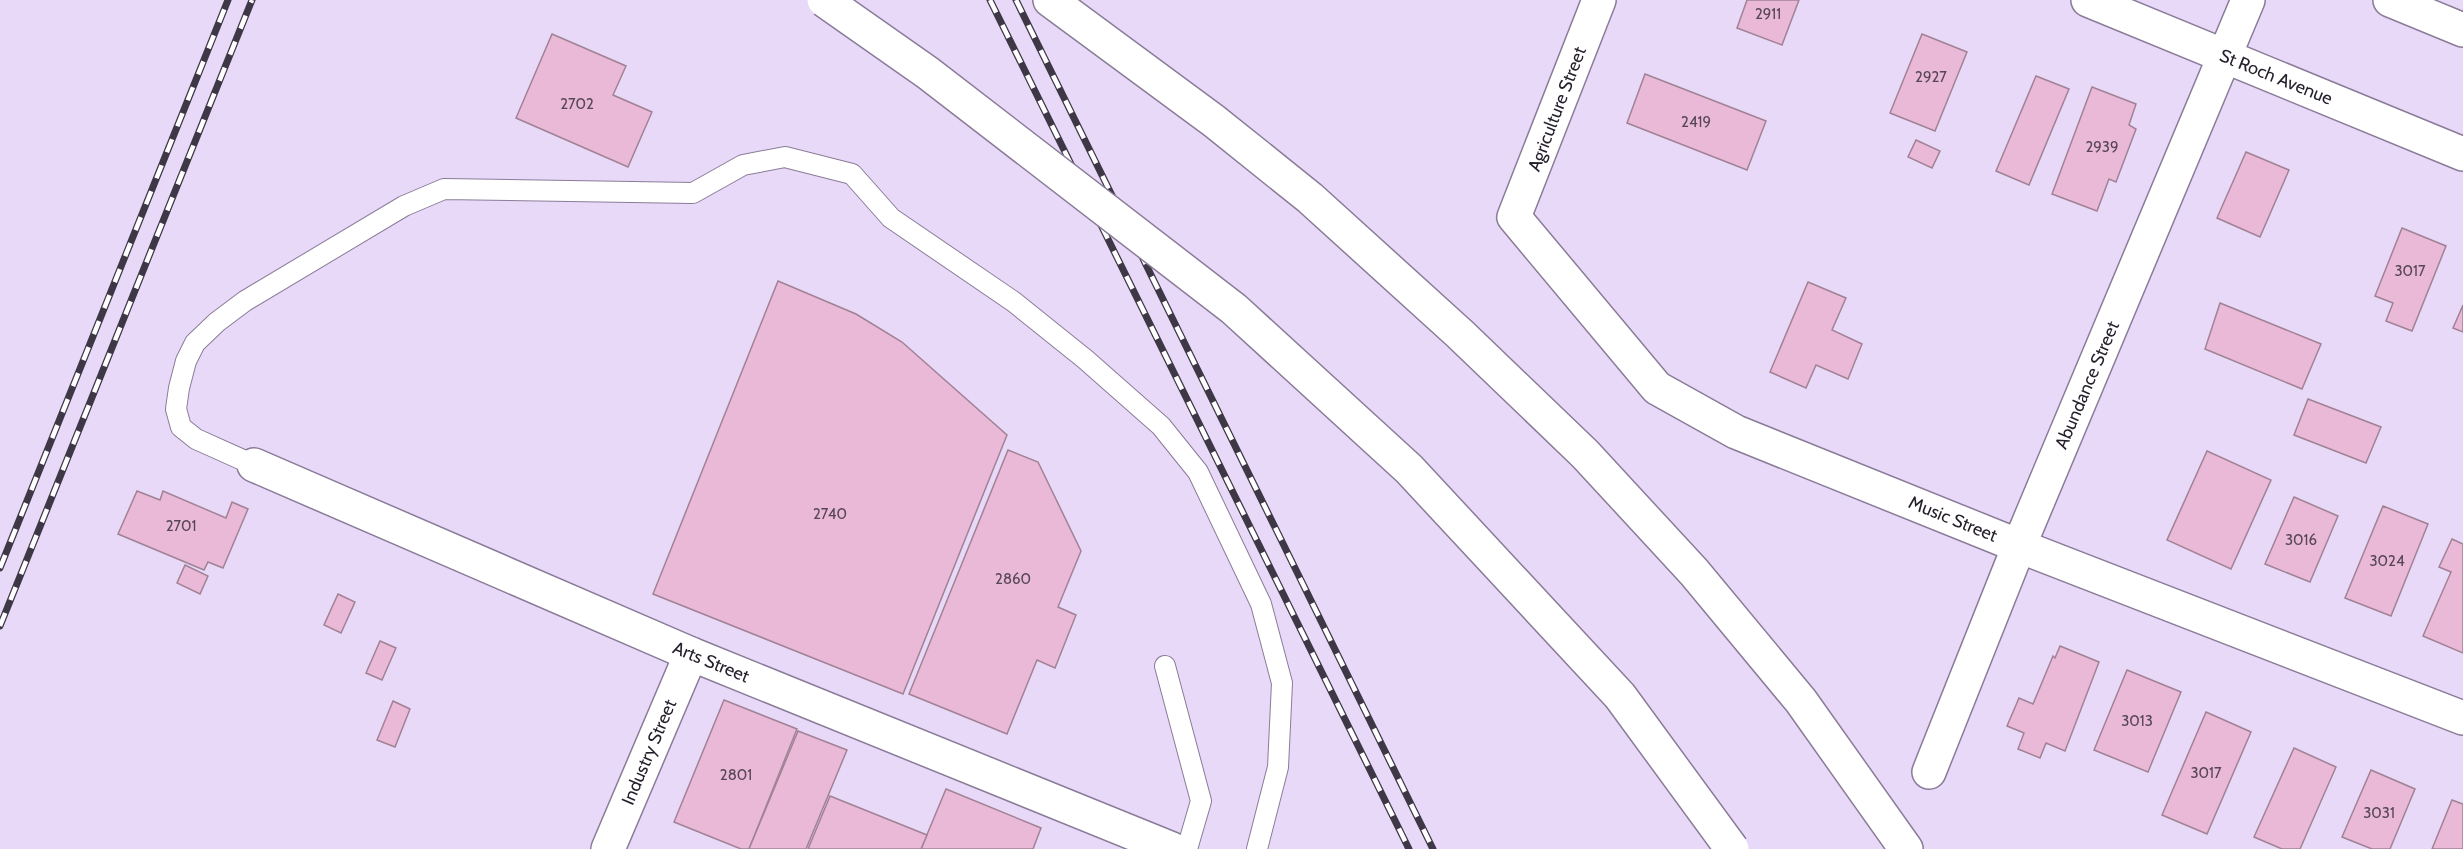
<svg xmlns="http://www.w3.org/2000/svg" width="2463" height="849" font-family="Cabin,sans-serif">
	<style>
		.building { fill: #e9b9d7; stroke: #a18295; stroke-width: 1.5 }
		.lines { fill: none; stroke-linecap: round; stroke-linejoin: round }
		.service-casing { stroke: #8a7c98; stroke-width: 22 }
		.minor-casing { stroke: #8a7c98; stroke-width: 36 }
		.motorway-casing { stroke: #8a7c98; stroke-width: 36 }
		.service { stroke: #fff; stroke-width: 20 }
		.minor { stroke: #fff; stroke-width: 33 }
		.motorway { stroke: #fff; stroke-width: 33 }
		.rail-casing { stroke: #3e3746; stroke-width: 7 }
		.rail { stroke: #fff; stroke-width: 4.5; stroke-dasharray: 14; stroke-linecap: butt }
		.motorway-bridge-casing { stroke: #8a7c98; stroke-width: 36; stroke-linecap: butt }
		.motorway-bridge { stroke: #fff; stroke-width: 33 }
		.labels { text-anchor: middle; stroke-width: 6; stroke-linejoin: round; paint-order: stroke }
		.number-label { font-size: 15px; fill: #564656 }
		.street-label { font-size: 18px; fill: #251f2b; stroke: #fff }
	</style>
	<rect width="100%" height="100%" fill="#e8d9f8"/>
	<!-- building -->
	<g class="building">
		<polygon points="1747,0 1799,0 1782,45 1737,28"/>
		<polygon points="552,34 626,66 613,95 652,112 628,167 516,118"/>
		<polygon points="1922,34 1967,52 1935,131 1890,113"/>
		<polygon points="1645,74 1766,121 1747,170 1627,123"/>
		<polygon points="2036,76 2069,89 2029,185 1996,171"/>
		<polygon points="2092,87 2136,104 2129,125 2136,129 2116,182 2109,179 2097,211 2052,194"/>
		<polygon points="1916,140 1940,151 1932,168 1908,157"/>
		<polygon points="2246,152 2289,170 2260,237 2217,218"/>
		<polygon points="2402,228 2446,246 2412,331 2386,321 2393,303 2375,296"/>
		<polygon points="778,281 856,314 902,342 1007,435 903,694 653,594"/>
		<polygon points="1808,282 1846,298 1832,330 1862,344 1848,379 1816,365 1806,388 1770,372"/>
		<polygon points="2220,303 2321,344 2302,389 2205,349"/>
		<polygon points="2463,305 2463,332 2453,328"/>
		<polygon points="2308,399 2381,427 2366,463 2294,435"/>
		<polygon points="1008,450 1038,462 1081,551 1058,607 1076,615 1055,668 1037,660 1007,734 909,694"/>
		<polygon points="2207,451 2271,480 2231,569 2167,540"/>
		<polygon points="137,491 160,500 163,491 226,518 232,502 248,509 223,568 208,562 204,570 118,534"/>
		<polygon points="2294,497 2338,516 2310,582 2265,564"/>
		<polygon points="2383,506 2428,524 2391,616 2345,598"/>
		<polygon points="2452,539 2463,544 2463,653 2423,636 2451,572 2439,567"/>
		<polygon points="185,565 208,576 200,594 177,583"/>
		<polygon points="338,594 355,602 341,633 324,625"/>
		<polygon points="380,641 396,648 382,680 366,673"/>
		<polygon points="2060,646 2099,662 2065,751 2046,743 2040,758 2018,749 2024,733 2007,726 2019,698 2033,704 2053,656 2055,658"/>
		<polygon points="2127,670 2181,692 2148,772 2094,750"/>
		<polygon points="724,700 797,729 749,849 741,849 674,822"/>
		<polygon points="393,701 410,709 395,747 377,740"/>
		<polygon points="2206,712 2251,732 2207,834 2162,815"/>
		<polygon points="798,731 847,750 806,849 749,849"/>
		<polygon points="2294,748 2336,767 2300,849 2282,849 2254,837"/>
		<polygon points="2371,770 2415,789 2390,849 2372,849 2342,837"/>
		<polygon points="946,789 1041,828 1033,849 921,849"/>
		<polygon points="830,796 927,835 921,849 808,849"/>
		<polygon points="2452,800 2463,804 2463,849 2432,849"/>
	</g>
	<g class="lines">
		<!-- service casing -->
		<g class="service-casing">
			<g id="service">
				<polyline points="254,465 196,439 181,427 176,409 179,388 186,361 195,343 217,322 245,301 404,206 444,189 693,193 743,165 785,157 852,174 891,218 1014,302 1085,359 1161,426 1198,472 1261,604 1282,683 1278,767 1257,849"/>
				<polyline points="1165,666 1201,801 1187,849"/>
			</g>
		</g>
		<!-- minor casing -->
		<g class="minor-casing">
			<g id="minor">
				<polyline points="1599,0 1514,217 1657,388 1736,432 2019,546 2463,718"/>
				<polyline points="2088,0 2463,154"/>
				<polyline points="2390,0 2463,30"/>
				<polyline points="254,465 691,654 1172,849"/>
				<polyline points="1929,772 2019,546 2248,0"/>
				<polyline points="608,849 691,654"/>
			</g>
		</g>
		<!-- motorway casing -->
		<g class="motorway-casing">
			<polyline id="motorway" points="1050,0 1214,121 1310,198 1460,334 1585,454 1694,572 1801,701 1906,849"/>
		</g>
		<!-- service -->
		<use href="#service" class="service"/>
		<!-- minor -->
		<use href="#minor" class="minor"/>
		<!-- motorway -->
		<use href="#motorway" class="motorway"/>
		<!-- rail casing -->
		<g class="rail-casing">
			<g id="rail">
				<polyline points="990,0 1409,849"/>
				<polyline points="1016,0 1433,849"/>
				<polyline points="0,568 228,0"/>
				<polyline points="0,626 252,0"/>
			</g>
		</g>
		<!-- rail -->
		<use href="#rail" class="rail"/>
		<!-- motorway-bridge casing -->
		<g class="motorway-bridge-casing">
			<polyline id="motorway-bridge" points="824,0 928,73 1234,309 1409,469 1620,696 1732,849"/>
		</g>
		<!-- motorway-bridge -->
		<use href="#motorway-bridge" class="motorway-bridge"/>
	</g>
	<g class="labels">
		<!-- number labels -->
		<g class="number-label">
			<text x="1768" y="19">2911</text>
			<text x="1931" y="82">2927</text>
			<text x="577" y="109">2702</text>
			<text x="1696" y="127">2419</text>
			<text x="2102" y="152">2939</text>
			<text x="2410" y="276">3017</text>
			<text x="830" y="519">2740</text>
			<text x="181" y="531">2701</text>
			<text x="2301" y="545">3016</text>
			<text x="2387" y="566">3024</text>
			<text x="1013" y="584">2860</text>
			<text x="2137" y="726">3013</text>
			<text x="2206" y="778">3017</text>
			<text x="736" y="780">2801</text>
			<text x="2379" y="818">3031</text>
		</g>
		<!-- street labels -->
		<g class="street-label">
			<text transform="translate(2276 77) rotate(22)" y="6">St Roch Avenue</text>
			<text transform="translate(1557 109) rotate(-69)" y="6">Agriculture Street</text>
			<text transform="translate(2087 385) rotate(-67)" y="6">Abundance Street</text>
			<text transform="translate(1953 519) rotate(22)" y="6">Music Street</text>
			<text transform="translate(711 662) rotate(22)" y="6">Arts Street</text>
			<text transform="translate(649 752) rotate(-67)" y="6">Industry Street</text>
		</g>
	</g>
</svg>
